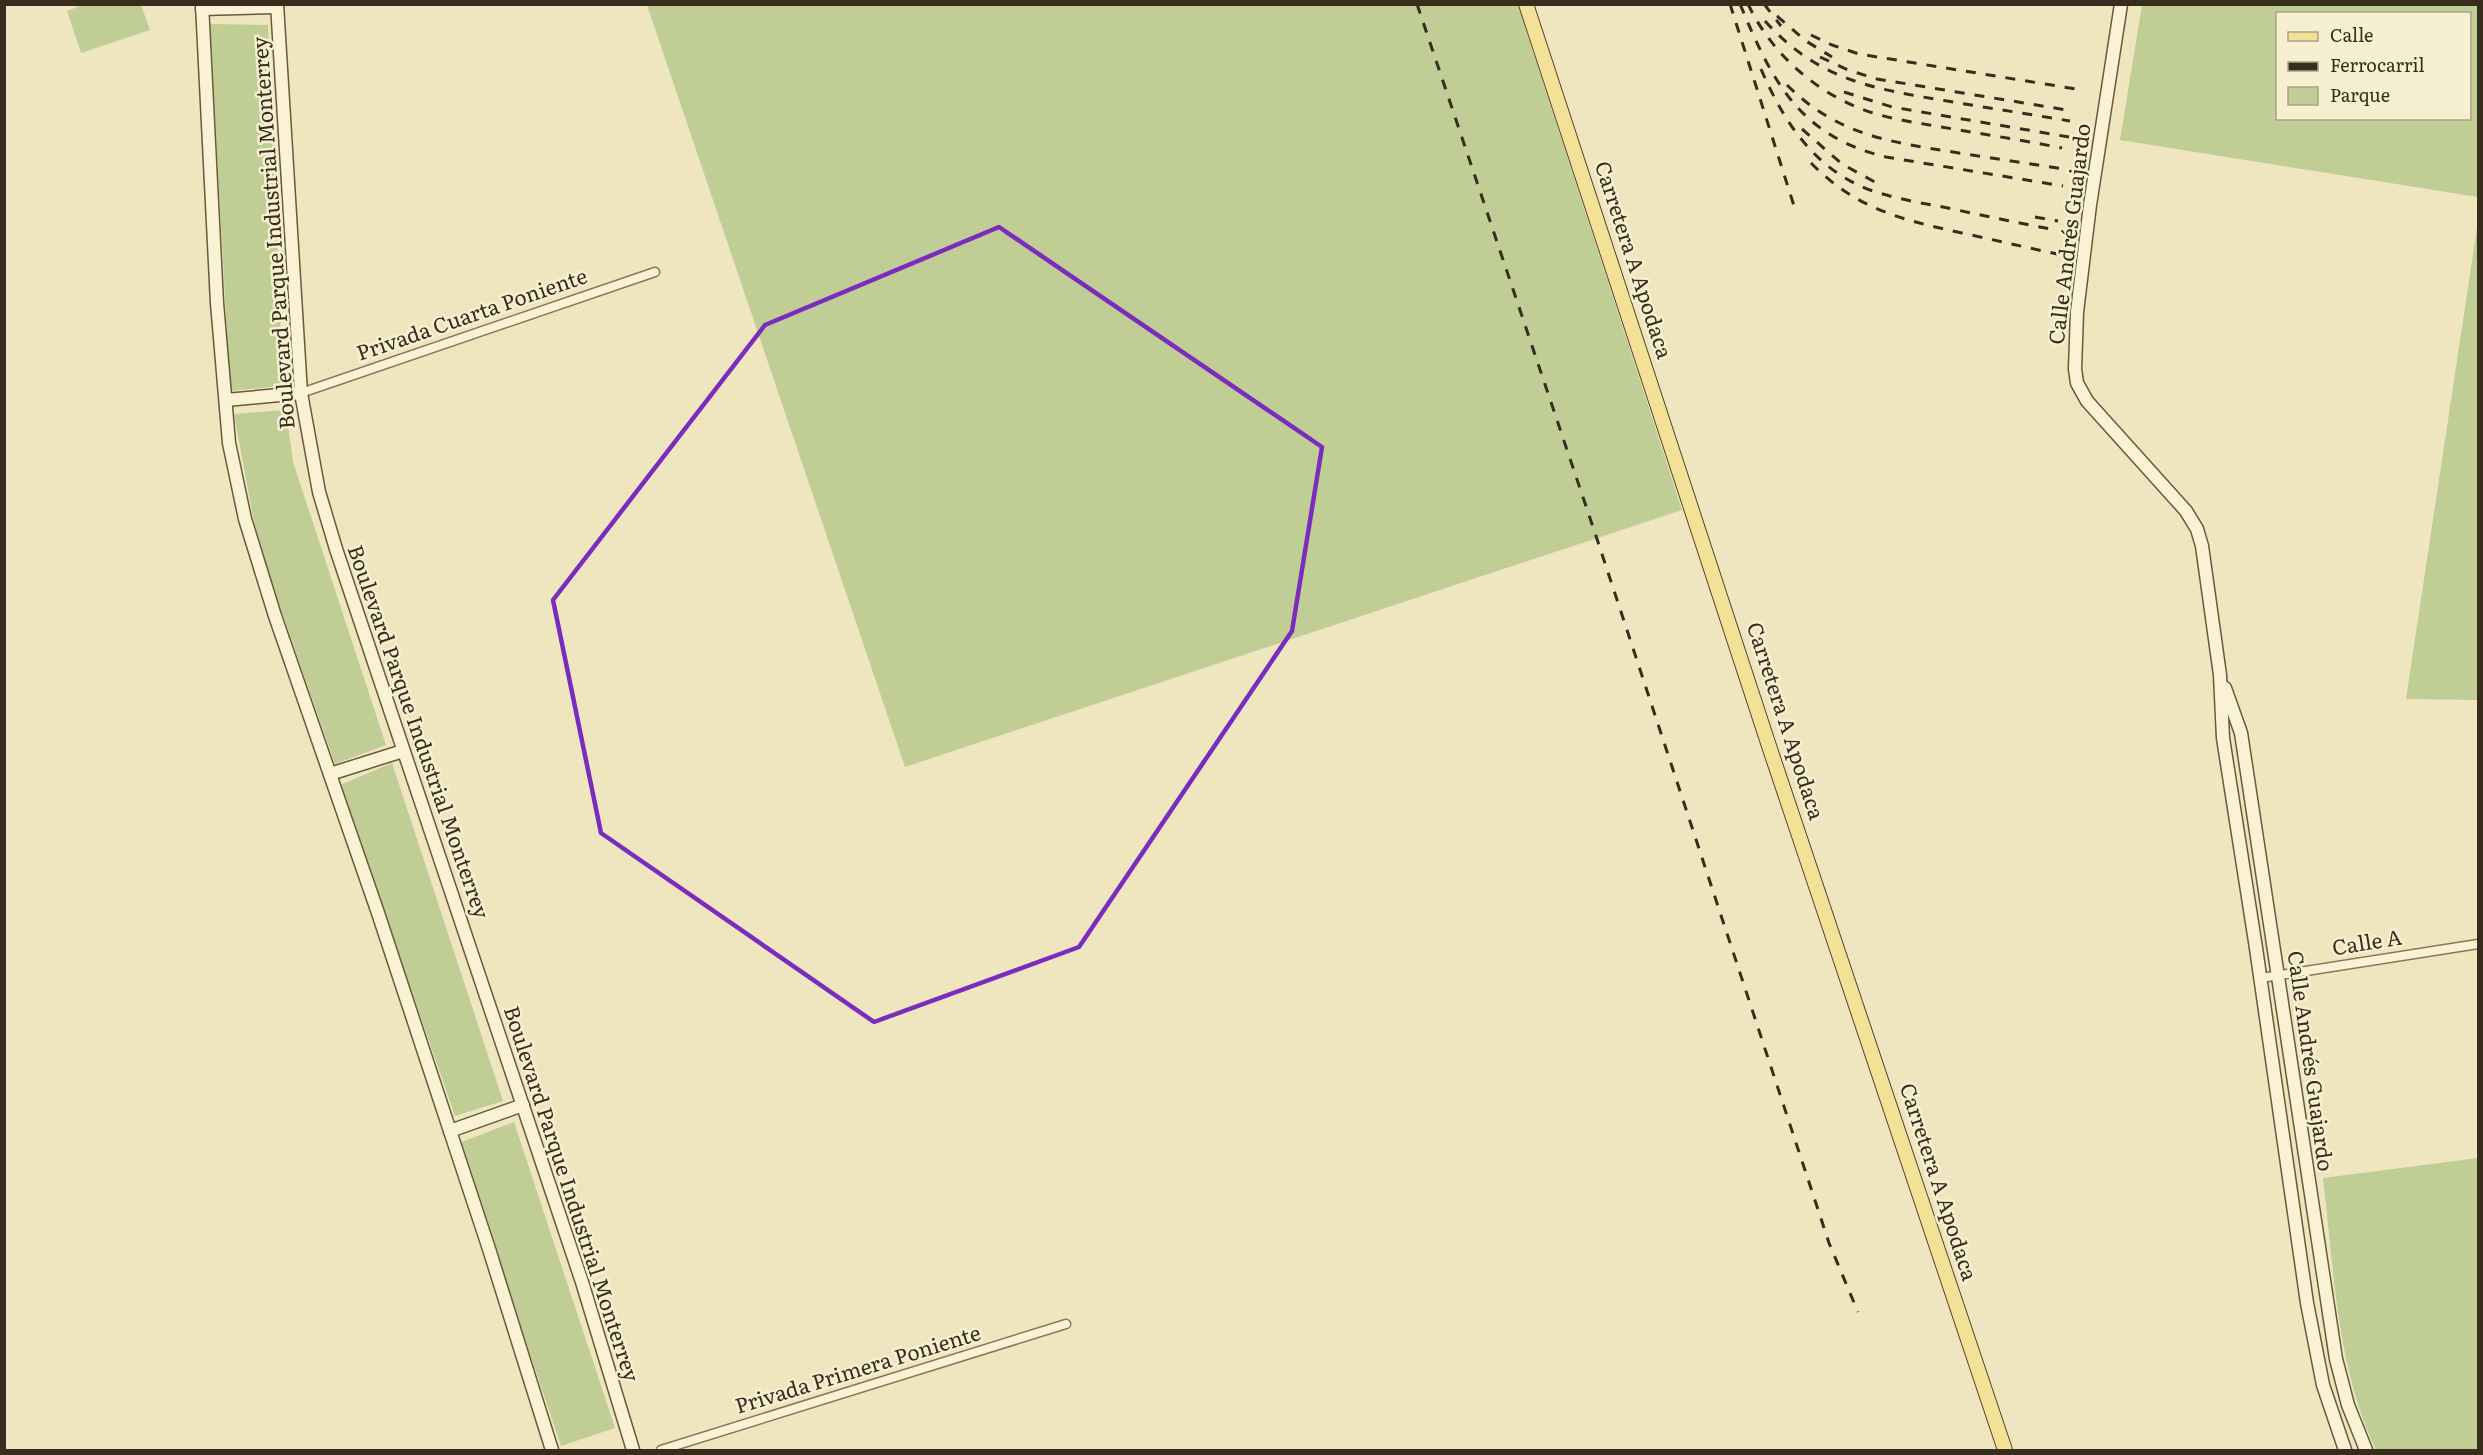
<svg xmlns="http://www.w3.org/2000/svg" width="2483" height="1455" font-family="Literata,serif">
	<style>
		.green { fill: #c0cd94; fill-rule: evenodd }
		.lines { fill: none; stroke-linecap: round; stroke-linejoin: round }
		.street-casing { stroke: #887758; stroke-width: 11 }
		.secondary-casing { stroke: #6a583b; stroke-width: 15 }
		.primary-casing { stroke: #56442c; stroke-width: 16 }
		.street { stroke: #f9f2d4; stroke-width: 8 }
		.secondary { stroke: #f9f2d4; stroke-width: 12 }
		.primary { stroke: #f3e197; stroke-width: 14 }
		.rail { stroke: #382d1d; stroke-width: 3; stroke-dasharray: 10 10; stroke-linecap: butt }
		.marked { fill: none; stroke: #7b2cbf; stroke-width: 4.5; stroke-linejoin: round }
		.labels { text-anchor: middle; stroke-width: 5; stroke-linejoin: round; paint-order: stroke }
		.street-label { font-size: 21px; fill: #382d1d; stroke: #f6efd0 }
	</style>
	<rect width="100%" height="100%" fill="#efe6c0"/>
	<!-- green -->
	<g class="green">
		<polygon points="85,4 141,5 150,30 81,53 67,11"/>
		<polygon points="647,5 1518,5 1682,510 905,767"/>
		<path d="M2142 5H2478V197L2120 140ZM2278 14H2470V118H2278Z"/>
		<polygon points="210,24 268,25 283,386 230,391"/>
		<polygon points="2478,221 2478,700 2406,699"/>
		<polygon points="286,410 293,462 386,745 335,764 258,544 234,414"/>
		<polygon points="392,763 503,1101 455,1116 340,785"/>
		<polygon points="514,1122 615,1428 561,1446 459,1143"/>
		<path d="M2478 1158V1450H2376C2336 1366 2334 1269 2323 1178Z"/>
	</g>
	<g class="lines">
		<!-- street casing -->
		<g class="street-casing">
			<g id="street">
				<polyline points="301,393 655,272"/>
				<polyline points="2261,978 2478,944"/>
				<polyline points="661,1450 1066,1324"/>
			</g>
		</g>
		<!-- secondary casing -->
		<g class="secondary-casing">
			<g id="secondary">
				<polyline points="202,4 217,303 229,443 245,519 275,616 378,913 489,1249 552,1450"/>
				<polyline points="277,4 301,393 319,492 336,549 582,1282 633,1450"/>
				<polyline points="2121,4 2090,205 2077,312 2075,369 2077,383 2087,401 2186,511 2197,529 2202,546 2220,675 2223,738 2256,948 2307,1303 2323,1385 2345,1450"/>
				<polyline points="202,9 277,7"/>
				<polyline points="226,400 301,393"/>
				<polyline points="2225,688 2241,733 2336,1359 2348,1405 2366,1450"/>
				<polyline points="330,774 403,751"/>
				<polyline points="450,1131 523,1105"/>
			</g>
		</g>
		<!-- primary casing -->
		<g class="primary-casing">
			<polyline id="primary" points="1526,4 1770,749 2005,1450"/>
		</g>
		<!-- street -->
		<use href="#street" class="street"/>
		<!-- secondary -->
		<use href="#secondary" class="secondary"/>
		<!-- primary -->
		<use href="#primary" class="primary"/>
		<!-- rail -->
		<g class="rail">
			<polyline points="1417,4 1596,536 1829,1243 1858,1312"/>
			<polyline points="1730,4 1795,209"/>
			<path d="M1740 4C1772 81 1799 136 1886 157L2063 186"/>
			<path d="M1748 4C1772 55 1819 96 1873 113 1899 121 1926 124 1953 129 1989 135 2026 141 2062 148"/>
			<polyline points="1764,4 1781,26"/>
			<polyline points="1777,16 1806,41 1832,57"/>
			<path d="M1765 21C1818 80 1873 89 1947 101 1988 108 2029 114 2070 121"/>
			<polyline points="1811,35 1832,45 1859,54 2076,89"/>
			<polyline points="1820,57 1848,70 1877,79 2067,110"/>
			<path d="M1761 69C1784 123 1817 173 1876 192 1898 199 1921 203 1943 207 1981 215 2018 223 2056 230"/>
			<path d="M1787 85C1836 134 1888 142 1953 152 1990 158 2026 163 2063 169"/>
			<polyline points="1844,92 1892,107 2069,137"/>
			<polyline points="1802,129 1842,164 1882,186"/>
			<path d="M1811 163C1856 209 1902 220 1962 233 1994 240 2025 247 2057 254"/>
			<polyline points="2035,217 2058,221"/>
		</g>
	</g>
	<!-- marked area -->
	<path class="marked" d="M999 227 1322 447 1292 631 1079 947 874 1022 601 833 553 600 765 325Z"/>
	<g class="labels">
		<!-- street labels -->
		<g class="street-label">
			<text transform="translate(274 233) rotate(-94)" y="7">Boulevard Parque Industrial Monterrey</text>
			<text transform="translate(2070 234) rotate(-83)" y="7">Calle Andrés Guajardo</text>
			<text transform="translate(1633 260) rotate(72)" y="7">Carretera A Apodaca</text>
			<text transform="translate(472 315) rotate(-19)" y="7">Privada Cuarta Poniente</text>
			<text transform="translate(1785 721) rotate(72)" y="7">Carretera A Apodaca</text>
			<text transform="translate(418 732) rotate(71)" y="7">Boulevard Parque Industrial Monterrey</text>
			<text transform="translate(2367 943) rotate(-9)" y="7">Calle A</text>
			<text transform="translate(2310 1061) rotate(82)" y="7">Calle Andrés Guajardo</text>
			<text transform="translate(1938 1182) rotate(72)" y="7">Carretera A Apodaca</text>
			<text transform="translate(571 1194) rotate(72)" y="7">Boulevard Parque Industrial Monterrey</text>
			<text transform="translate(858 1370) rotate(-17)" y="7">Privada Primera Poniente</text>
		</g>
	</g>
	<!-- border -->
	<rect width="2483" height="1455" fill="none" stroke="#382d1d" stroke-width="12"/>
	<!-- legend -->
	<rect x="2276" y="12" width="195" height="108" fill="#f6efd0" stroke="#aaa188" stroke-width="1.5"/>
	<rect x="2288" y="32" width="30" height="9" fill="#f3e197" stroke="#aaa188" stroke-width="1.5"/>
	<text x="2330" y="42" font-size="18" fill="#382d1d">Calle</text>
	<rect x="2288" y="62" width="30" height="9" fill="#382d1d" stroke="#aaa188" stroke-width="1.5"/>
	<text x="2330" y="72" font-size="18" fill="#382d1d">Ferrocarril</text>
	<rect x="2288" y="87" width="30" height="18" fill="#c0cd94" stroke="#aaa188" stroke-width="1.5"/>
	<text x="2330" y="102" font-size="18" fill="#382d1d">Parque</text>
</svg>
